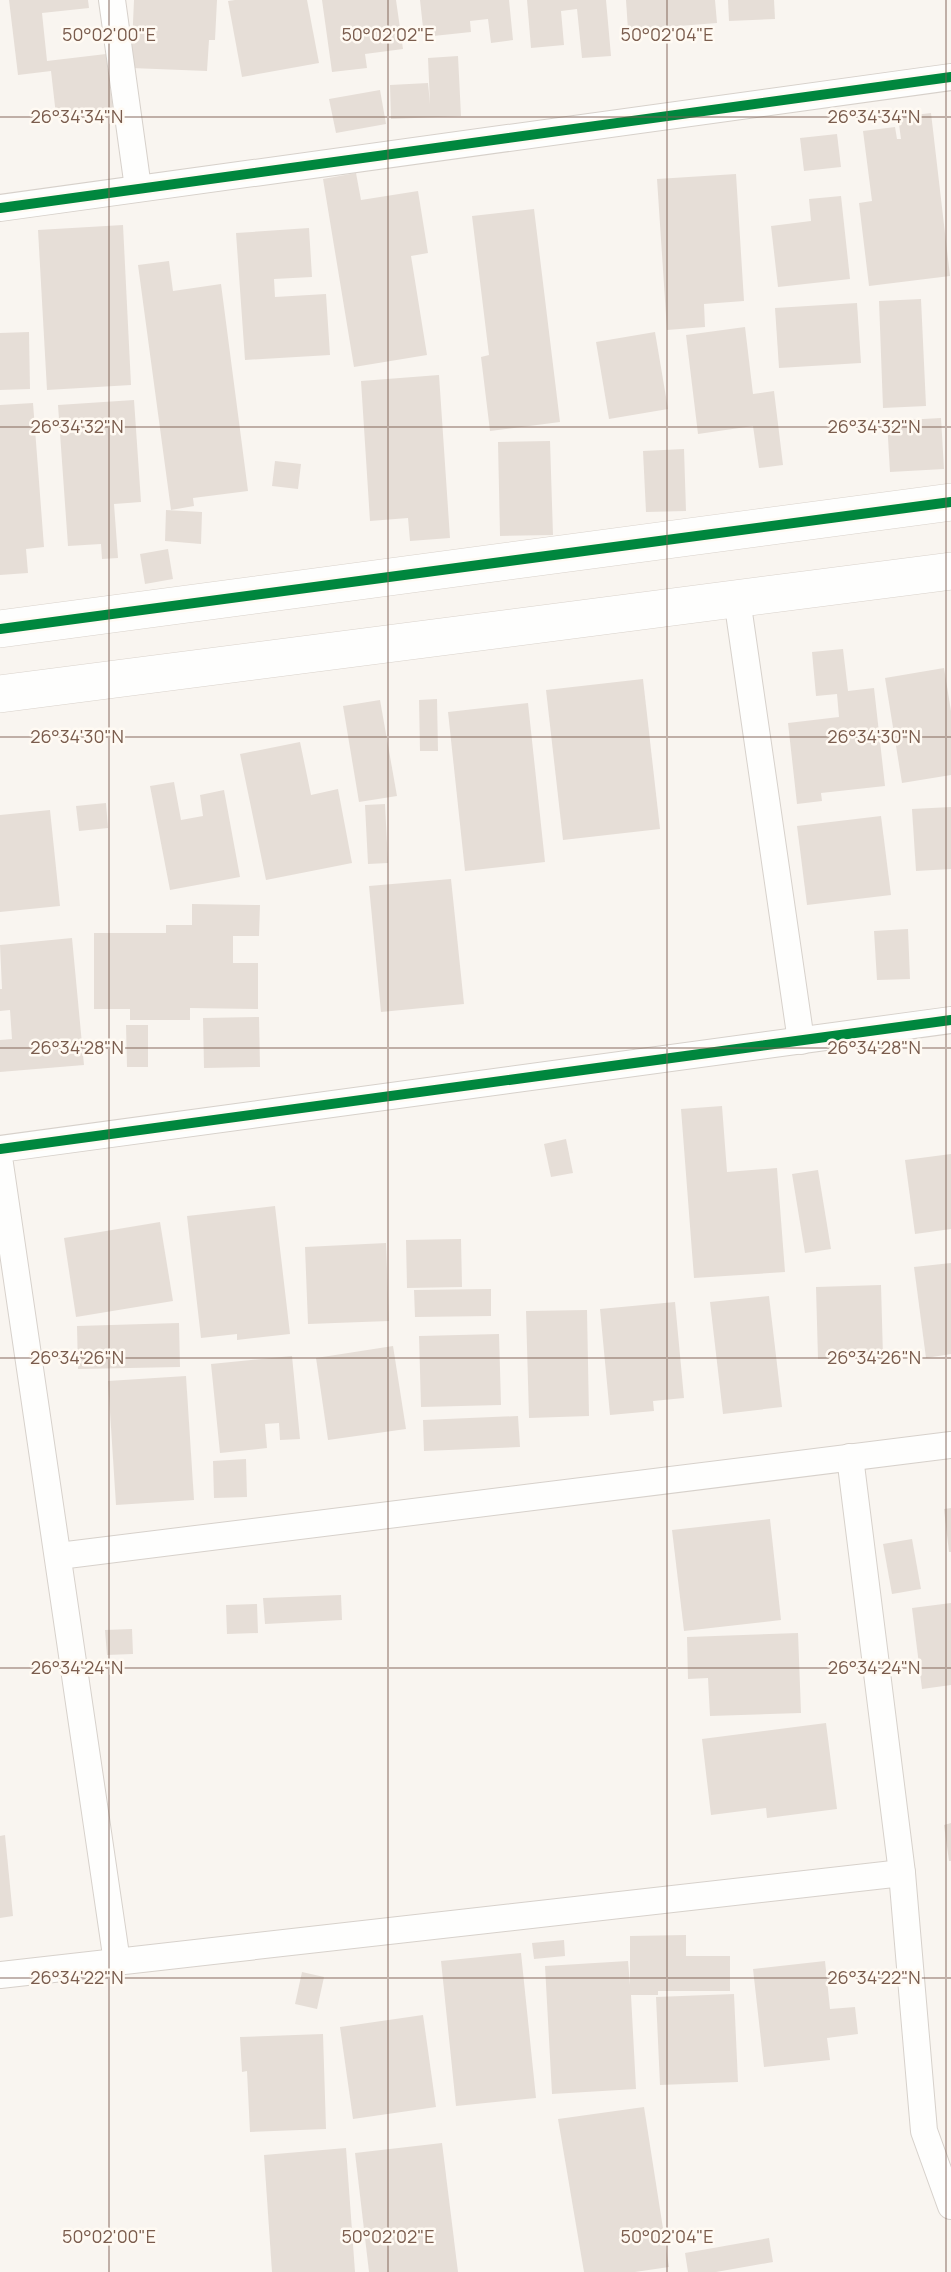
<svg xmlns="http://www.w3.org/2000/svg" width="951" height="2272" font-family="Manrope,sans-serif">
	<style>
		.building { fill: #e6ded7 }
		.lines { fill: none; stroke-linecap: round; stroke-linejoin: round }
		.street-casing { stroke: #d7d1cb; stroke-width: 28 }
		.secondary-casing { stroke: #d9d2cb; stroke-width: 38 }
		.street { stroke: #fefefd; stroke-width: 26 }
		.secondary { stroke: #fefefd; stroke-width: 37 }
		.cycleway-casing { stroke: #fffaf3; stroke-width: 15 }
		.cycleway { stroke: #00873e; stroke-width: 10 }
		.ticks { fill: none; stroke: #7a5c4d; stroke-width: 2; stroke-opacity: 0.45 }
		.ticks-label { font-size: 18px; text-anchor: middle; fill: #7a5c4d; stroke: #fffaf3; stroke-width: 5; stroke-linejoin: round; paint-order: stroke }
	</style>
	<rect width="100%" height="100%" fill="#f9f5f0"/>
	<!-- building -->
	<g class="building">
		<polygon points="9,0 88,0 89,8 42,13 47,61 106,54 113,109 56,115 51,71 18,75"/>
		<polygon points="134,0 217,0 215,40 209,40 207,71 131,68"/>
		<polygon points="235,0 307,0 319,63 242,77 228,1"/>
		<polygon points="322,0 396,0 403,49 365,54 367,68 332,72"/>
		<polygon points="420,0 509,0 513,40 491,43 488,19 470,21 471,32 424,37"/>
		<polygon points="527,0 606,0 611,56 582,58 577,9 561,11 564,45 531,48"/>
		<polygon points="626,0 715,0 717,23 628,30"/>
		<polygon points="728,0 774,0 775,19 729,21"/>
		<polygon points="458,56 461,116 391,119 390,85 428,83 430,104 428,58"/>
		<polygon points="380,90 386,124 336,133 329,99"/>
		<polygon points="931,113 950,276 869,286 859,203 872,201 863,131 895,127 897,139 901,139 898,117"/>
		<polygon points="837,134 841,167 804,171 800,138"/>
		<polygon points="356,173 361,200 418,191 428,253 411,256 427,355 354,367 323,179"/>
		<polygon points="736,174 744,301 704,304 705,327 667,330 657,179"/>
		<polygon points="841,196 850,279 778,287 771,226 811,221 809,199"/>
		<polygon points="534,209 560,422 490,431 481,357 489,355 472,216"/>
		<polygon points="123,225 131,385 47,390 38,230"/>
		<polygon points="309,228 312,277 274,279 275,297 326,294 330,355 245,360 236,233"/>
		<polygon points="169,261 173,291 221,284 248,491 193,498 194,506 171,510 138,265"/>
		<polygon points="921,299 926,406 883,408 879,301"/>
		<polygon points="857,303 861,363 779,368 775,308"/>
		<polygon points="745,327 753,394 774,391 783,465 759,468 753,426 698,434 686,335"/>
		<polygon points="29,332 30,389 0,390 0,333"/>
		<polygon points="655,332 668,409 609,419 596,342"/>
		<polygon points="439,375 450,538 410,541 408,518 370,521 361,381"/>
		<polygon points="134,400 141,502 114,504 118,558 102,559 101,544 68,546 58,405"/>
		<polygon points="33,403 44,547 26,549 28,573 0,575 0,405"/>
		<polygon points="941,418 944,469 890,472 887,421"/>
		<polygon points="550,441 553,535 500,536 498,442"/>
		<polygon points="684,449 686,511 646,512 643,451"/>
		<polygon points="275,461 301,464 298,489 272,486"/>
		<polygon points="166,510 202,512 201,544 165,541"/>
		<polygon points="168,549 173,579 145,584 140,554"/>
		<polygon points="843,649 848,691 874,688 885,786 821,793 822,801 797,804 788,723 839,717 837,694 816,696 812,652"/>
		<polygon points="944,668 951,711 951,775 902,783 885,678"/>
		<polygon points="643,679 660,829 563,840 546,690"/>
		<polygon points="437,699 438,751 420,751 419,700"/>
		<polygon points="380,700 397,796 359,802 343,706"/>
		<polygon points="528,703 545,862 465,871 448,712"/>
		<polygon points="300,742 311,795 338,789 352,863 266,880 240,754"/>
		<polygon points="174,782 181,820 203,816 200,795 224,790 240,877 170,890 150,786"/>
		<polygon points="106,803 108,828 79,831 76,806"/>
		<polygon points="385,804 388,863 368,864 365,805"/>
		<polygon points="951,807 951,869 916,871 912,809"/>
		<polygon points="50,810 60,906 0,912 0,815"/>
		<polygon points="881,816 891,895 807,905 797,826"/>
		<polygon points="451,879 464,1004 381,1012 369,886"/>
		<polygon points="192,904 260,905 259,936 233,936 233,963 258,963 258,1009 190,1008 190,1020 130,1020 130,1009 94,1009 94,933 166,933 166,925 192,925"/>
		<polygon points="908,929 910,979 877,980 874,931"/>
		<polygon points="72,938 84,1065 0,1072 0,1040 12,1039 10,1010 0,1011 0,989 2,989 0,945"/>
		<polygon points="259,1017 260,1067 204,1068 203,1018"/>
		<polygon points="126,1025 148,1025 148,1067 127,1067"/>
		<polygon points="722,1106 727,1172 777,1168 785,1272 694,1278 681,1109"/>
		<polygon points="566,1139 573,1173 551,1177 544,1144"/>
		<polygon points="951,1154 951,1229 915,1234 905,1160"/>
		<polygon points="818,1170 831,1249 805,1253 792,1174"/>
		<polygon points="275,1206 290,1334 237,1340 237,1334 201,1338 187,1216"/>
		<polygon points="160,1222 173,1301 76,1317 64,1238"/>
		<polygon points="461,1239 462,1287 407,1288 406,1240"/>
		<polygon points="386,1243 389,1321 308,1324 305,1247"/>
		<polygon points="951,1263 951,1354 926,1358 914,1267"/>
		<polygon points="881,1285 883,1357 818,1359 816,1287"/>
		<polygon points="491,1289 491,1316 415,1317 414,1290"/>
		<polygon points="769,1296 782,1407 723,1414 710,1302"/>
		<polygon points="675,1302 684,1398 653,1401 654,1411 610,1415 600,1309"/>
		<polygon points="587,1310 589,1416 529,1418 526,1311"/>
		<polygon points="179,1323 180,1367 78,1369 77,1326"/>
		<polygon points="499,1334 501,1405 421,1407 419,1336"/>
		<polygon points="393,1346 406,1429 328,1440 316,1358"/>
		<polygon points="292,1356 300,1439 280,1440 279,1423 265,1424 267,1448 220,1453 211,1364"/>
		<polygon points="186,1376 194,1500 116,1505 108,1381"/>
		<polygon points="518,1416 520,1447 424,1451 423,1420"/>
		<polygon points="246,1459 247,1497 214,1498 213,1461"/>
		<polygon points="951,1508 951,1552 949,1552 944,1509"/>
		<polygon points="770,1519 781,1620 684,1631 672,1530"/>
		<polygon points="912,1539 921,1589 892,1594 883,1544"/>
		<polygon points="341,1595 342,1620 265,1624 263,1598"/>
		<polygon points="951,1603 951,1685 922,1689 912,1608"/>
		<polygon points="257,1604 258,1633 227,1634 226,1605"/>
		<polygon points="132,1629 133,1654 107,1655 105,1630"/>
		<polygon points="798,1633 801,1713 710,1716 708,1678 688,1679 687,1637"/>
		<polygon points="826,1723 837,1809 767,1818 766,1808 711,1815 702,1739"/>
		<polygon points="951,1823 951,1861 949,1861 944,1825"/>
		<polygon points="5,1835 13,1916 0,1918 0,1836"/>
		<polygon points="686,1935 686,1956 730,1956 730,1991 658,1991 658,1995 631,1995 636,2089 552,2094 545,1966 628,1961 630,1985 630,1936"/>
		<polygon points="564,1940 565,1956 534,1959 532,1943"/>
		<polygon points="521,1953 536,2098 456,2106 441,1961"/>
		<polygon points="825,1961 830,2009 855,2007 858,2034 827,2038 830,2060 764,2067 753,1969"/>
		<polygon points="302,1972 324,1977 317,2009 295,2004"/>
		<polygon points="734,1994 738,2082 660,2085 656,1997"/>
		<polygon points="423,2015 436,2107 353,2119 340,2027"/>
		<polygon points="323,2034 326,2129 250,2132 247,2071 242,2072 240,2037"/>
		<polygon points="644,2107 669,2267 635,2272 584,2272 558,2119"/>
		<polygon points="442,2143 458,2272 369,2272 355,2153"/>
		<polygon points="346,2148 355,2272 272,2272 264,2155"/>
		<polygon points="769,2238 773,2262 716,2272 688,2272 685,2253"/>
	</g>
	<g class="lines">
		<!-- street casing -->
		<g class="street-casing">
			<g id="street">
				<polyline points="112,0 138,188"/>
				<polyline points="0,208 951,77"/>
				<polyline points="737,599 801,1041"/>
				<polyline points="0,1149 951,1020"/>
				<polyline points="0,1164 117,1962"/>
				<polyline points="850,1457 902,1873 924,2131 951,2206"/>
				<polyline points="59,1556 951,1445"/>
				<polyline points="0,1975 902,1873"/>
			</g>
		</g>
		<!-- secondary casing -->
		<g class="secondary-casing">
			<g id="secondary">
				<polyline points="0,629 951,502"/>
				<polyline points="0,694 951,571"/>
			</g>
		</g>
		<!-- street -->
		<use href="#street" class="street"/>
		<!-- secondary -->
		<use href="#secondary" class="secondary"/>
		<!-- cycleway casing -->
		<g class="cycleway-casing">
			<g id="cycleway">
				<polyline points="0,208 951,77"/>
				<polyline points="0,629 951,502"/>
				<polyline points="0,1149 951,1020"/>
			</g>
		</g>
		<!-- cycleway -->
		<use href="#cycleway" class="cycleway"/>
	</g>
	<!-- ticks -->
	<path class="ticks" d="M109 0V2272M388 0V2272M667 0V2272M946 0V2272M0 117H951M0 427H951M0 737H951M0 1048H951M0 1358H951M0 1668H951M0 1978H951"/>
	<g class="ticks-label">
		<text x="109" y="41">50°02'00"E</text>
		<text x="388" y="41">50°02'02"E</text>
		<text x="667" y="41">50°02'04"E</text>
		<text x="77" y="123">26°34'34"N</text>
		<text x="874" y="123">26°34'34"N</text>
		<text x="77" y="433">26°34'32"N</text>
		<text x="874" y="433">26°34'32"N</text>
		<text x="77" y="743">26°34'30"N</text>
		<text x="874" y="743">26°34'30"N</text>
		<text x="77" y="1054">26°34'28"N</text>
		<text x="874" y="1054">26°34'28"N</text>
		<text x="77" y="1364">26°34'26"N</text>
		<text x="874" y="1364">26°34'26"N</text>
		<text x="77" y="1674">26°34'24"N</text>
		<text x="874" y="1674">26°34'24"N</text>
		<text x="77" y="1984">26°34'22"N</text>
		<text x="874" y="1984">26°34'22"N</text>
		<text x="109" y="2243">50°02'00"E</text>
		<text x="388" y="2243">50°02'02"E</text>
		<text x="667" y="2243">50°02'04"E</text>
	</g>
</svg>
